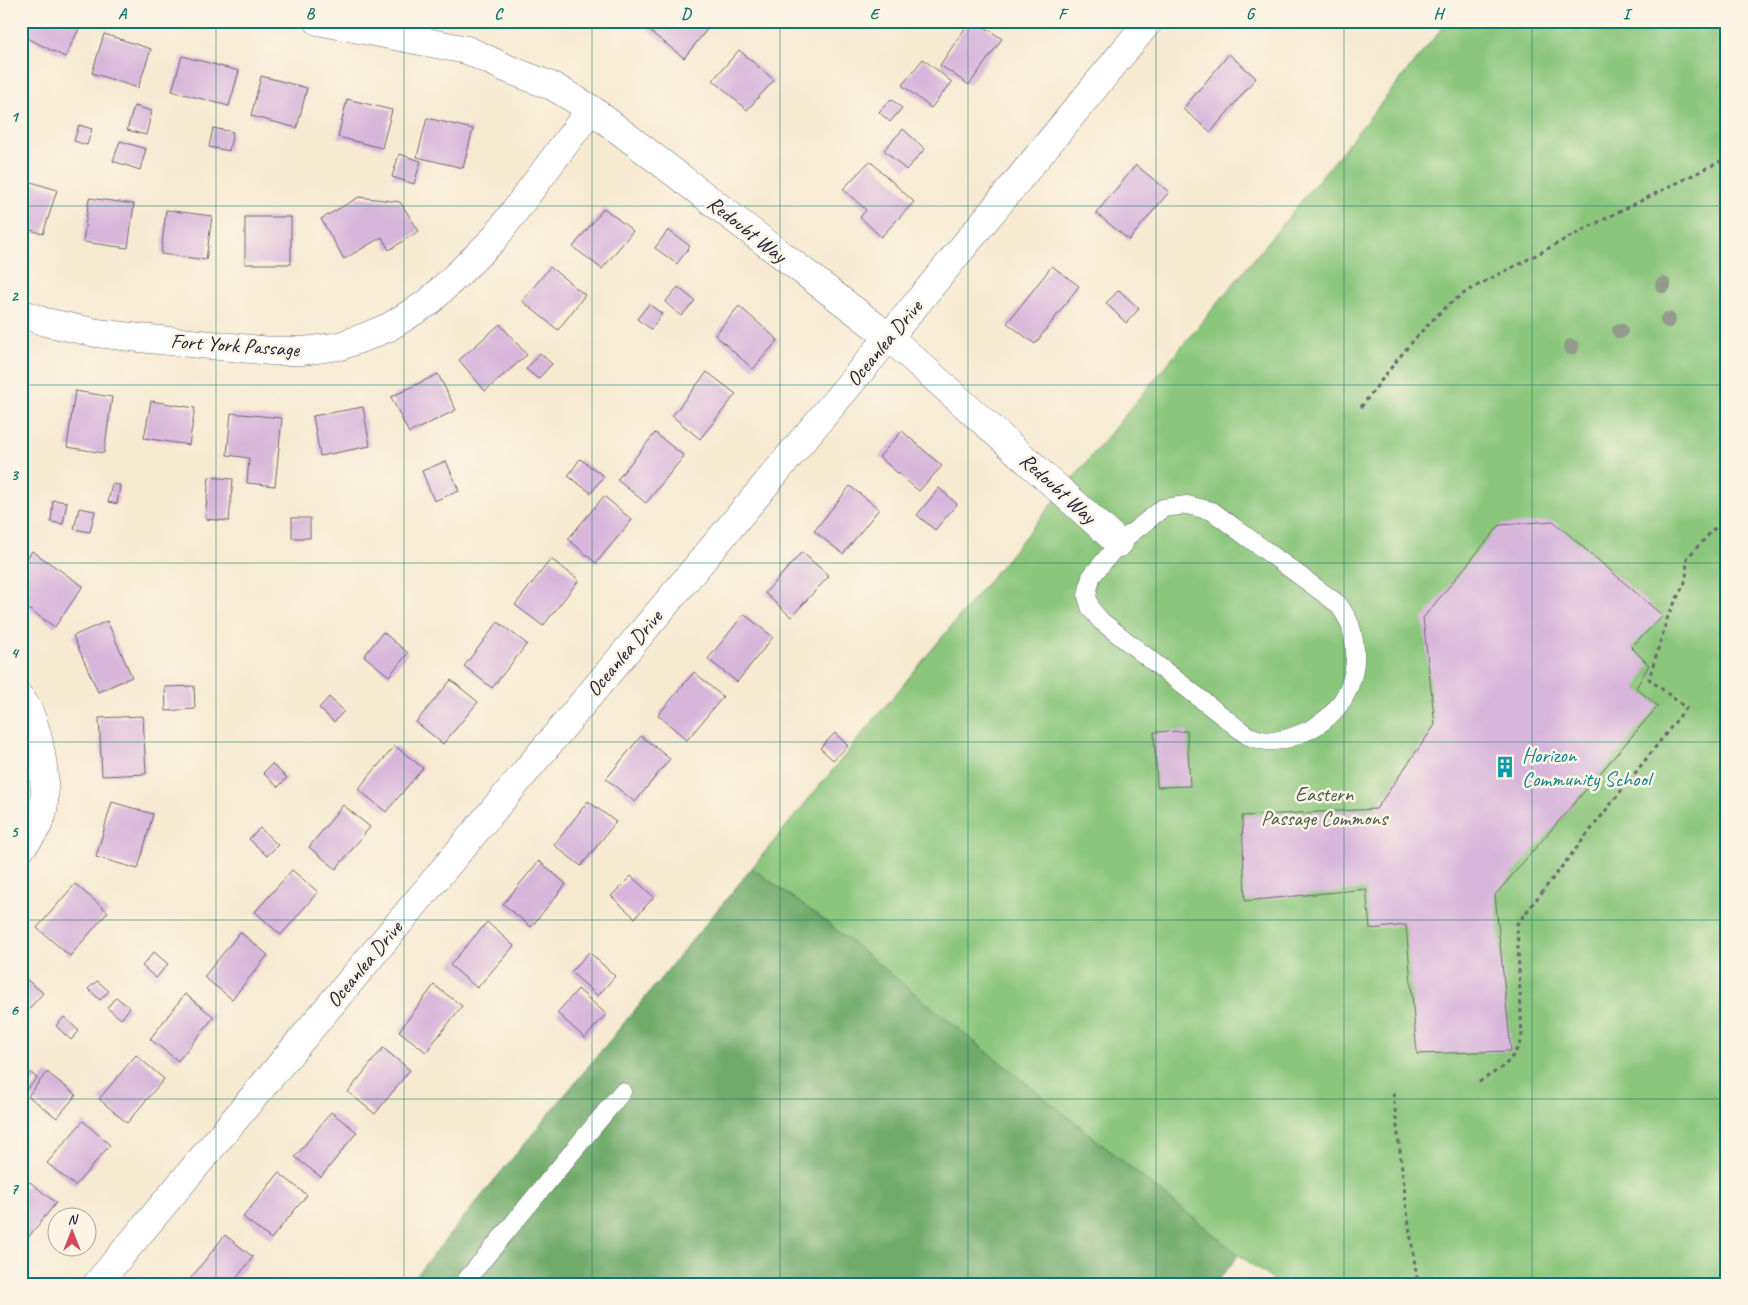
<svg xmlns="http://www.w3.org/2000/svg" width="1748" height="1305" font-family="Caveat,sans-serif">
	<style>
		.green { fill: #8ac67b; stroke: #56745b }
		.forest { fill: #6fab6b; stroke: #486653 }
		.building { fill: #d8b6db }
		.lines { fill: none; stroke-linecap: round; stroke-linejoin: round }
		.service-casing { stroke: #6c6870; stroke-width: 19 }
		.minor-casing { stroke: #6c6870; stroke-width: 29 }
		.path { stroke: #6c6870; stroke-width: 3; stroke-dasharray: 4 4; stroke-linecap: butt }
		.service { stroke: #fff; stroke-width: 18 }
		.minor { stroke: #fff; stroke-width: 28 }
		.tree { fill: #959b8b }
		.grid { fill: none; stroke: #0f766e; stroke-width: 1; stroke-opacity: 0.55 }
		.labels { text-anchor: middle; stroke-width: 5; stroke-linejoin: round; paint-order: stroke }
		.street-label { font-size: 21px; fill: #22223b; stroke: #fcf5e5 }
		.culture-label { font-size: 21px; fill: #0d838f; stroke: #fcf5e5; text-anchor: start }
		.park-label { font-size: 21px; fill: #465b51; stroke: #fcf5e5 }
		.neatline { fill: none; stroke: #0f766e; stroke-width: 2 }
		.grid-label { font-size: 16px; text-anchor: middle; font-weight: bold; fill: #0f766e }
	</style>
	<rect width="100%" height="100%" fill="#fcf5e5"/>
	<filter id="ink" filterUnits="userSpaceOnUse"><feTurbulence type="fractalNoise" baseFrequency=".02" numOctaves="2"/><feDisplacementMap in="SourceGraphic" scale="10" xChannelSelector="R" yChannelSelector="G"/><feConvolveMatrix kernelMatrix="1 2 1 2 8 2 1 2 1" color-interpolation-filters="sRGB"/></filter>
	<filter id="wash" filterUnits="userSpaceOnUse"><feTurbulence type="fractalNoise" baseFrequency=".0096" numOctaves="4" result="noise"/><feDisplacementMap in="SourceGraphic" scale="20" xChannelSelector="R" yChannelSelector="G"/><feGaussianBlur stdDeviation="1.12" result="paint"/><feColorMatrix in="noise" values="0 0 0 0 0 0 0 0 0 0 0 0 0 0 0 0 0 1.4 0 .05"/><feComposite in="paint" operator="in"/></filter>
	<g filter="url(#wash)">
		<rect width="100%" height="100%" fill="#f6ead1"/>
		<!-- green -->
		<polygon class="green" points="1448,21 1727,21 1727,1284 1278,1284 1239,1255 824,920 409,1284 1277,231"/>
		<!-- forest -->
		<polygon class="forest" points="752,868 824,920 1239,1255 1215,1284 409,1284"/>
		<g id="blocks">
			<!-- building -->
			<g class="building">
				<polygon points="22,21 73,21 81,25 65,57 21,35"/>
				<polygon points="653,21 701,21 709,27 684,58 647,29"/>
				<polygon points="970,21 976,21 1002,39 969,85 940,65"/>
				<polygon points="104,34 151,49 138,88 92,73"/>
				<polygon points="739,50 774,80 747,110 713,80"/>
				<polygon points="1229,54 1256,78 1211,132 1183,109"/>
				<polygon points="182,56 239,71 229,106 172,91"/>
				<polygon points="923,59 952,82 931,108 902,85"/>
				<polygon points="261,76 307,88 297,128 251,116"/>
				<polygon points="347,99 392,110 382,148 338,137"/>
				<polygon points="891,99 902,108 890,122 879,112"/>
				<polygon points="134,106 152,111 146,135 127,130"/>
				<polygon points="427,118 473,129 463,168 417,157"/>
				<polygon points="79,125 92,129 87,145 74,141"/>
				<polygon points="213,128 233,132 229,151 209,147"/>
				<polygon points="903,129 925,149 906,170 884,150"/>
				<polygon points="120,141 146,149 140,170 113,161"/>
				<polygon points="399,154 421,161 414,184 392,177"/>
				<polygon points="870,161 914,202 881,237 860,217 866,210 843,189"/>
				<polygon points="1136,165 1169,192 1129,240 1096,213"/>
				<polygon points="21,179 57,190 43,234 21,227"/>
				<polygon points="359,197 400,202 419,231 389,250 382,237 344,259 321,219"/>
				<polygon points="89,198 134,204 128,248 83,242"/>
				<polygon points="604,208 633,231 602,269 573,247"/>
				<polygon points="166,210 212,216 206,260 161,254"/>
				<rect x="245" y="217" width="46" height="47"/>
				<polygon points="668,230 690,246 677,264 655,248"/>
				<polygon points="1052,266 1079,286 1035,344 1007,323"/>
				<polygon points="550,267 585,295 558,330 522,301"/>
				<polygon points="678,287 695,301 681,316 665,302"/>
				<polygon points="1119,290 1139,309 1126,323 1106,303"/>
				<polygon points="649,304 662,314 651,329 637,319"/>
				<polygon points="739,306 778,340 753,369 715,335"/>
				<polygon points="500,324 527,355 485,391 459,360"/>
				<polygon points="540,353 552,364 538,379 526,369"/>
				<polygon points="707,372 736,394 700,439 672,416"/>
				<polygon points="438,374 456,410 409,433 391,397"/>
				<polygon points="75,391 112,397 104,453 67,447"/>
				<polygon points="151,401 195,408 189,445 144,438"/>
				<polygon points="363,407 370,446 320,456 313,416"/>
				<polygon points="231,413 282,418 275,486 247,483 249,458 227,455"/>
				<polygon points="902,431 942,466 919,491 879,457"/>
				<polygon points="655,433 684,456 646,503 617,480"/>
				<polygon points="580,459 604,476 591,493 568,476"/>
				<polygon points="446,461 459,491 434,501 422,471"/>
				<polygon points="209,477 233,479 229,521 205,519"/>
				<polygon points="112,484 120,485 117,504 108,502"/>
				<polygon points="850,486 879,509 843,554 814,531"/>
				<polygon points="939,488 957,504 935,530 917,515"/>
				<polygon points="604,496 632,520 596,563 568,539"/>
				<polygon points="53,500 67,502 63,524 51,522"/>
				<polygon points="79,508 95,511 90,532 74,529"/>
				<rect x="292" y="518" width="18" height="20"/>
				<polygon points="1553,521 1663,616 1631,647 1649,665 1636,688 1658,706 1495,895 1511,1051 1417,1054 1406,925 1370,929 1366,889 1245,901 1242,816 1376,809 1435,725 1423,618 1500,525"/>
				<polygon points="32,551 83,586 55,627 21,604 21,567"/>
				<polygon points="802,552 829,576 791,617 765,593"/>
				<polygon points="551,559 579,580 543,626 515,605"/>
				<polygon points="744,614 773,637 737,682 708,659"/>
				<polygon points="107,621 132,677 98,692 73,636"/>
				<polygon points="498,622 527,644 492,688 464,666"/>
				<polygon points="383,632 408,653 389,676 364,656"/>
				<polygon points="694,672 723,697 687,740 658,715"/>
				<polygon points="451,680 478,702 443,744 416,722"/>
				<polygon points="194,686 195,709 166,711 165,687"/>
				<polygon points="329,697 344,711 334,722 319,708"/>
				<polygon points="143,716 146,774 102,776 99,718"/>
				<polygon points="1187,731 1190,786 1157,787 1154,732"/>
				<polygon points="835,733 848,746 833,760 820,748"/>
				<polygon points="641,736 670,759 635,802 606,779"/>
				<polygon points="395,746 423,768 386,812 358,789"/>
				<polygon points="272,764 287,778 278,787 263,773"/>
				<polygon points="588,801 616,822 581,866 554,845"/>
				<polygon points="112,802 153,814 138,869 96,857"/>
				<polygon points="343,805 370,827 336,869 309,847"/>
				<polygon points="260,828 278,845 267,856 249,839"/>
				<polygon points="539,861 566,884 531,927 503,904"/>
				<polygon points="292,870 318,892 281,935 255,912"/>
				<polygon points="631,876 654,897 635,918 611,896"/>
				<polygon points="75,884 108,912 70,956 37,928"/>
				<polygon points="487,922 514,946 477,988 450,965"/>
				<polygon points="240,932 268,955 232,999 204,977"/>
				<polygon points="154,952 168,964 156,978 142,966"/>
				<polygon points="589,952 615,976 598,996 571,972"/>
				<polygon points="21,975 43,993 21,1018"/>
				<polygon points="97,981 109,991 100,1000 88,989"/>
				<polygon points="434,985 462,1006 426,1052 399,1031"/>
				<polygon points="578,989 606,1014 585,1038 557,1013"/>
				<polygon points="185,994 214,1017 178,1061 150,1039"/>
				<polygon points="116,997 130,1008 121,1019 107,1008"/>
				<polygon points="64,1017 79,1031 71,1040 56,1026"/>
				<polygon points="383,1048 410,1070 375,1114 348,1092"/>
				<polygon points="136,1055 164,1079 127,1123 99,1099"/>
				<polygon points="26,1069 37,1078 24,1092 21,1089 21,1074"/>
				<polygon points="47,1072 76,1095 57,1118 28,1096"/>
				<polygon points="331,1112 357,1132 321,1177 295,1157"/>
				<polygon points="83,1121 110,1145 75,1186 47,1163"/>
				<polygon points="279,1173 307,1195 271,1239 243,1217"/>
				<polygon points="30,1182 56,1203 21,1246 21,1192"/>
				<polygon points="225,1235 253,1257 232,1284 195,1284 190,1279"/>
			</g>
		</g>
	</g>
	<g filter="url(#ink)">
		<use href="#blocks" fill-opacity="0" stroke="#6c6870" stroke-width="1"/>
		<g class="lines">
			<!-- service casing -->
			<g class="service-casing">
				<g id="service">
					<path d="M1187 505 1212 511 1338 604C1342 610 1347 617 1350 624 1365 671 1346 716 1300 734 1290 738 1278 742 1267 741 1261 740 1254 738 1248 736L1101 621 1091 609 1087 596 1091 577 1119 543 1163 508Z"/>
					<polyline points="463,1284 622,1092"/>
				</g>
			</g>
			<!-- minor casing -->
			<g class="minor-casing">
				<g id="minor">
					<polyline points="318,21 467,50 508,69 554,87 591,109 889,337 1119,543"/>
					<polyline points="21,313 45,322 97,333 140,338 271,351 303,351 340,346 365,337 389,327 429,302 493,240 591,109"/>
					<path d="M21 699C40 723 49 786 42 815 39 827 28 840 21 848"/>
					<polyline points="97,1284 889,337 1149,21"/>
				</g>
			</g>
			<!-- path -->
			<g class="path">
				<path d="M1361 407C1387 373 1413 337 1445 308 1467 288 1497 276 1523 262 1590 225 1659 192 1727 158"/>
				<path d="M1479 1082C1501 1068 1512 1064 1522 1038L1517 924 1686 708 1649 679 1668 616 1686 580 1687 558 1727 515"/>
				<polyline points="1393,1093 1408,1219 1418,1284"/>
			</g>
			<!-- service -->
			<use href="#service" class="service"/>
			<!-- minor -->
			<use href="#minor" class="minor"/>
		</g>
		<!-- trees -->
		<g class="tree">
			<circle cx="1663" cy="285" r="8"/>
			<circle cx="1668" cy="320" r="8"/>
			<circle cx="1620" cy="331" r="8"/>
			<circle cx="1571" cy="347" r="8"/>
		</g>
	</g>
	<!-- grid -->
	<path class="grid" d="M216 21V1284M404 21V1284M592 21V1284M780 21V1284M968 21V1284M1156 21V1284M1344 21V1284M1532 21V1284M21 206H1727M21 385H1727M21 563H1727M21 742H1727M21 920H1727M21 1099H1727"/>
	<!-- icons -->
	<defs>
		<g id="building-bare" transform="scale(1.725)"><path d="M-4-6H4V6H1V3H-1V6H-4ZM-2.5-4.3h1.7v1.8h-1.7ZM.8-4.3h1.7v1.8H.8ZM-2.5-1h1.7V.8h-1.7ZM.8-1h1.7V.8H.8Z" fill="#0f9aa8" stroke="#fcf5e5" stroke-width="2.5" paint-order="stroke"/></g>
	</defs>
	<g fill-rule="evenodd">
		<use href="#building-bare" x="1505" y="767"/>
	</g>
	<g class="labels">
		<!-- street labels -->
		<g class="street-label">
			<text transform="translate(747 229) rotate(38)" y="7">Redoubt Way</text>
			<text transform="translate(884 343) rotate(-50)" y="7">Oceanlea Drive</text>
			<text transform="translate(235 345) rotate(4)" y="7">Fort York Passage</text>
			<text transform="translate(1058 488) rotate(42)" y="7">Redoubt Way</text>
			<text transform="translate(624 653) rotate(-50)" y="7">Oceanlea Drive</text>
			<text transform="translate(364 964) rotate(-50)" y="7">Oceanlea Drive</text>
		</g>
		<!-- culture labels -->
		<g class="culture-label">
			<text x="1522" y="762">Horizon<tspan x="1522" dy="24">Community School</tspan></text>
		</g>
		<!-- park labels -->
		<g class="park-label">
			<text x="1324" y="801">Eastern<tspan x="1324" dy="24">Passage Commons</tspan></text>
		</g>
	</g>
	<!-- margin -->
	<rect width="1748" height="1305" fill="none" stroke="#fcf5e5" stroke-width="55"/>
	<!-- north arrow -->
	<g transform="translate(72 1232)"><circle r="24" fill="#fcf5e5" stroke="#a5a1a1"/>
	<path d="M0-4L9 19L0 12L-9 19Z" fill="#d1495b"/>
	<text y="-8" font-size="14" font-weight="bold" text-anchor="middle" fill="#22223b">N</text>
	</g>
	<rect x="28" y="28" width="1692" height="1250" class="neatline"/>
	<g class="grid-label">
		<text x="122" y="19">A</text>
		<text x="310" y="19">B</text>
		<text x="498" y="19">C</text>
		<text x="686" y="19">D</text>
		<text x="874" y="19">E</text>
		<text x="1062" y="19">F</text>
		<text x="1250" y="19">G</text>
		<text x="1438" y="19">H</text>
		<text x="1626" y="19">I</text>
		<text x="14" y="122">1</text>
		<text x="14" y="301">2</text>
		<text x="14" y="480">3</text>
		<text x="14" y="658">4</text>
		<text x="14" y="837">5</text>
		<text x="14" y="1015">6</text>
		<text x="14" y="1194">7</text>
	</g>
</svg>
